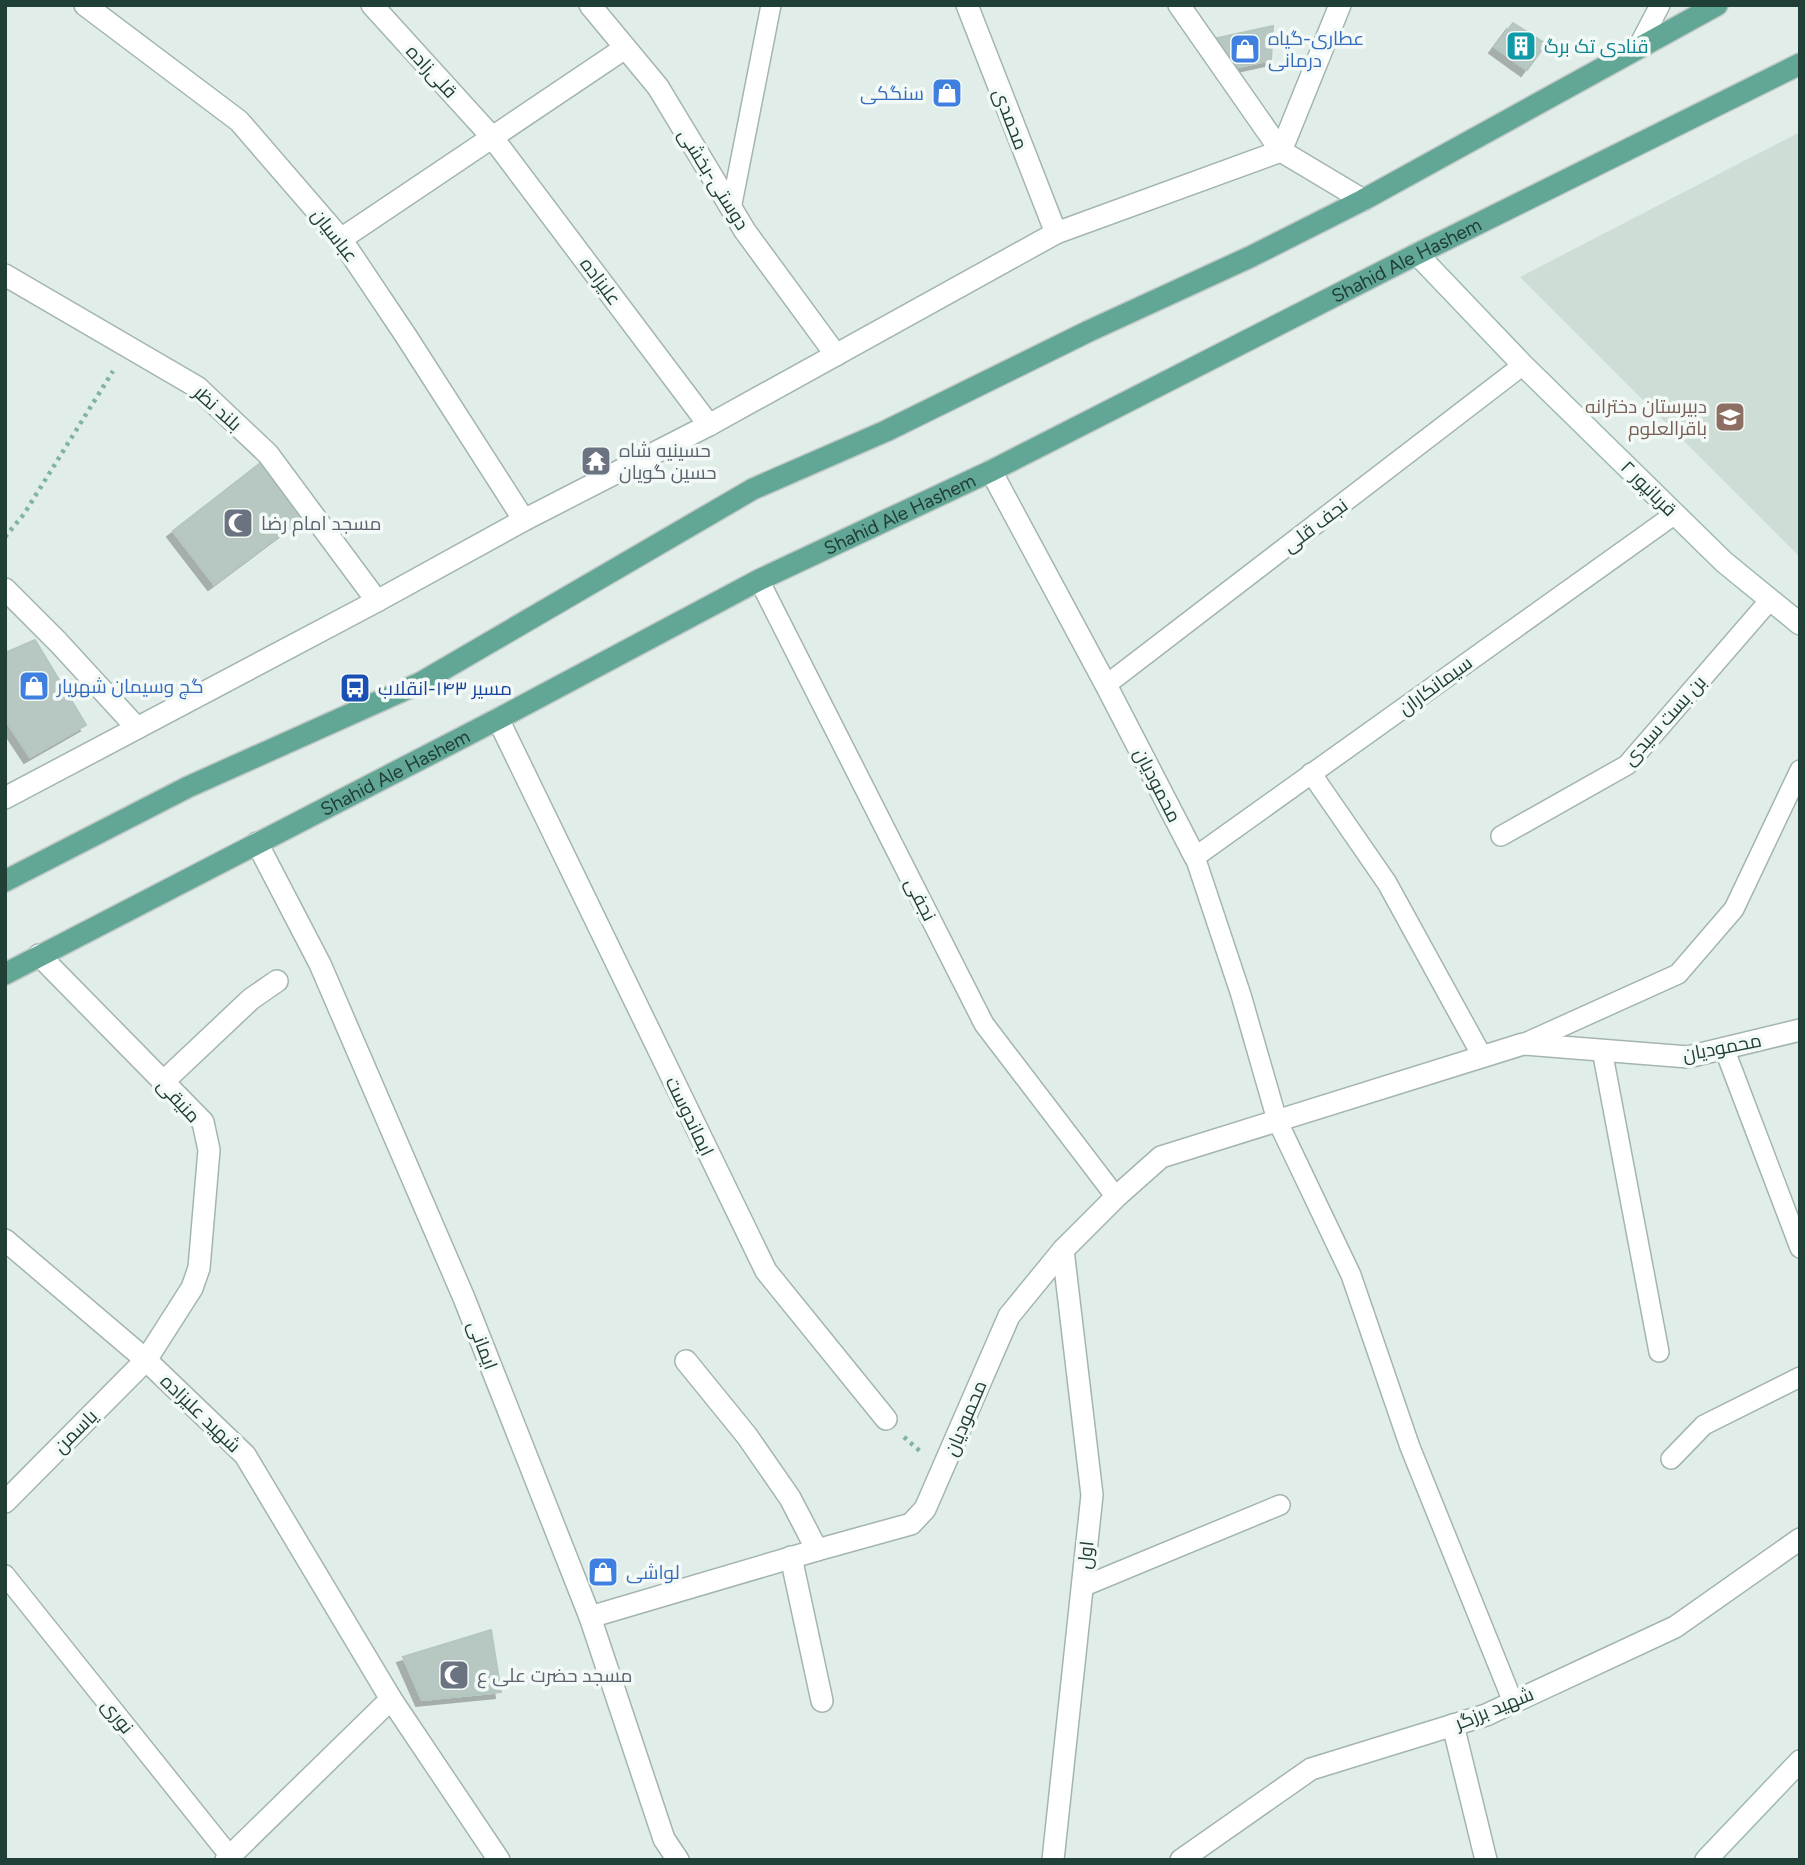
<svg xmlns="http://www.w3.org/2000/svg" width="1805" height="1865" font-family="Figtree,Cairo,sans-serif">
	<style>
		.built { fill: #cfddd7 }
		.building { fill: #b6c8c1; stroke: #b3c7bf; stroke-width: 2; filter: url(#shadow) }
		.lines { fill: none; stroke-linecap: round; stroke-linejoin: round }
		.lane-casing { stroke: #a3b5af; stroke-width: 22 }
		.street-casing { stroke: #a3b5af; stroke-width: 24 }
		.secondary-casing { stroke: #9fbab0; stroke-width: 24 }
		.primary-casing { stroke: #c1c9c7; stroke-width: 24 }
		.path { stroke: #7fb3a3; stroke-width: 4.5; stroke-dasharray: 3.5 5; stroke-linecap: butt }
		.lane { stroke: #fff; stroke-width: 19 }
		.street { stroke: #fff; stroke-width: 21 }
		.secondary { stroke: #fff; stroke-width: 21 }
		.primary { stroke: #62a695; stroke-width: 21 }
		.labels { text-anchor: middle; stroke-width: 7; stroke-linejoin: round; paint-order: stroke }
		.shop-label { font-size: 19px; fill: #366cbe; stroke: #f2f9f6; text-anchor: start }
		.culture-label { font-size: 19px; fill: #0d838f; stroke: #f2f9f6; text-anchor: start }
		.street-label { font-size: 19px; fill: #203f37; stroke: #f2f9f6 }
		.education-label { font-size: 19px; fill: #785e54; stroke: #f2f9f6; text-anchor: end }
		.worship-label { font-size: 19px; fill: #5b616d; stroke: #f2f9f6; text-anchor: start }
		.transit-label { font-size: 19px; fill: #164399; stroke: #f2f9f6; text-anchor: start }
	</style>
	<defs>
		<filter id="shadow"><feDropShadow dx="-6" dy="6" stdDeviation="0" flood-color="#0004"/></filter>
	</defs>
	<rect width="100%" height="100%" fill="#e1ede8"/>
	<!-- built -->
	<polygon class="built" points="1800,132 1800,557 1520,277"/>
	<!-- building -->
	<g class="building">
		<polygon points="1513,23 1546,44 1527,70 1495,47"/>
		<polygon points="1273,26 1271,60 1225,70 1213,39"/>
		<polygon points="263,461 305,516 214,584 173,531"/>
		<polygon points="35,640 86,725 30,757 5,719 5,653"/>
		<polygon points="491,1630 501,1692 422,1700 403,1657"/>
	</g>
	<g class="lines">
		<!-- lane casing -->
		<g class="lane-casing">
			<g id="lane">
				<polyline points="1637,49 1660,5"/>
				<polyline points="731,209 771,5"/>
				<polyline points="759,580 984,1024 1116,1197"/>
				<polyline points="1106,685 1523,365"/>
				<polyline points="1311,773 1387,883 1482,1056"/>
				<polyline points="1501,836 1627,765 1770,600"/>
				<polyline points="1523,1044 1678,974 1734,909 1800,770"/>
				<polyline points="1724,1048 1800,1248"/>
				<polyline points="1602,1050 1659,1352"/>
				<polyline points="1671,1459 1704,1425 1800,1377"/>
				<polyline points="5,1575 233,1860"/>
				<polyline points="1082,1587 1280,1505"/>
				<polyline points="1513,1702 1410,1447 1351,1275 1277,1120 1241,995 1195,857 1675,514"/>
			</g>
		</g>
		<!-- street casing -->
		<g class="street-casing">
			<g id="street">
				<polyline points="85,5 239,121 341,239 406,336 524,520"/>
				<polyline points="372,5 492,137 709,425"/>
				<polyline points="590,5 658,87 745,231 836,355"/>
				<polyline points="967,5 1056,233"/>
				<polyline points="1179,5 1281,151 1363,200"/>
				<polyline points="1281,151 1340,5"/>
				<polyline points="341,239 625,48"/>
				<polyline points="5,275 197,387 268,454 377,601"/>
				<polyline points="991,471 1106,685 1195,857"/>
				<polyline points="5,589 58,642 137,728"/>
				<polyline points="498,719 766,1271 886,1419"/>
				<polyline points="5,798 377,601 524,520 709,425 1056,233 1281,151"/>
				<polyline points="257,843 320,964 464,1298 590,1617 664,1839 678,1860"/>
				<polyline points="163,1082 251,999 277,981"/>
				<polyline points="5,1240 146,1360 245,1455 391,1699"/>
				<polyline points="686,1361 747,1436 790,1498 817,1550"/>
				<polyline points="5,1502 146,1360 192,1288 199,1268 209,1150 203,1122 39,955"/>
				<polyline points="791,1557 822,1701"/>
				<polyline points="590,1617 817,1550 911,1524 925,1509 1009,1316 1063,1250 1116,1197 1161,1157 1523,1044 1688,1057 1800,1030"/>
				<polyline points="1453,1725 1486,1860"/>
				<polyline points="226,1860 391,1699 499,1860"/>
				<polyline points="1053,1860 1092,1495 1063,1250"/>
				<polyline points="1181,1860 1311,1769 1486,1715 1675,1627 1800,1539"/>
			</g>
		</g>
		<!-- secondary casing -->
		<g class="secondary-casing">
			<g id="secondary">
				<polyline points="1417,254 1523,365 1724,562 1800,624"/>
				<polyline points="1706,1860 1800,1761"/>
			</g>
		</g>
		<!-- primary casing -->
		<g class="primary-casing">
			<g id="primary">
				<polyline points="5,881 188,787 420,683 753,489 886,431 1089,331 1250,257 1363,200 1717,5"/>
				<path id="s1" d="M5 974 498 719 759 580 991 471 1417 254 1800 64"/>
			</g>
		</g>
		<!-- path -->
		<g class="path">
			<polyline points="5,537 24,514 113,371"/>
			<polyline points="904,1437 921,1452"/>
		</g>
		<!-- lane -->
		<use href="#lane" class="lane"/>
		<!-- street -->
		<use href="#street" class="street"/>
		<!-- secondary -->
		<use href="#secondary" class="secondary"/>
		<!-- primary -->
		<use href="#primary" class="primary"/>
	</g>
	<!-- icons -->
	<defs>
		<g id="building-square" transform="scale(1.575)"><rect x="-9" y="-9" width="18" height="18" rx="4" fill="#0f9aa8" stroke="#f2f9f6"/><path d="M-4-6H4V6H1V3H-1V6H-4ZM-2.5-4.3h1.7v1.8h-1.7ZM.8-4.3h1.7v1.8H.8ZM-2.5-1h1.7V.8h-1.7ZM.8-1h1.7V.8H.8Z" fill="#fff"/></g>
		<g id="shop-square" transform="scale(1.575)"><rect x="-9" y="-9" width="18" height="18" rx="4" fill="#3f7fe0" stroke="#f2f9f6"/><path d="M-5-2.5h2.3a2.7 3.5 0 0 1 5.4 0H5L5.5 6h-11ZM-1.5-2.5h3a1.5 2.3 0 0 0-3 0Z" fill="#fff"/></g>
		<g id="school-square" transform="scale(1.575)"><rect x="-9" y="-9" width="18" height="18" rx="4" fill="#8d6e63" stroke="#f2f9f6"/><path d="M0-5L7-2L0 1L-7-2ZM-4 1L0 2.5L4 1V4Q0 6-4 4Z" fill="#fff"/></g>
		<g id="temple-square" transform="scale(1.575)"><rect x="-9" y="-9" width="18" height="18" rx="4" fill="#6b7280" stroke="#f2f9f6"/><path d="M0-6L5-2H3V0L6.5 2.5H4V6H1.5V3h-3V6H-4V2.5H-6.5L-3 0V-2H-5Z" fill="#fff"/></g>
		<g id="mosque-square" transform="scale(1.575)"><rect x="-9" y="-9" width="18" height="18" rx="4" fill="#6b7280" stroke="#f2f9f6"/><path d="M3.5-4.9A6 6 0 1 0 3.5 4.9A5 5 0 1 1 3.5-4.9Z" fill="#fff"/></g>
		<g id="bus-square" transform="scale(1.575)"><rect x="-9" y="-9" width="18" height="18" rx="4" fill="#1a4fb4" stroke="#f2f9f6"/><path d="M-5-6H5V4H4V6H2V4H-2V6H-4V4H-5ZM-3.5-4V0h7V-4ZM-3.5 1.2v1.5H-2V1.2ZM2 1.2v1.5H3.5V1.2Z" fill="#fff"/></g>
	</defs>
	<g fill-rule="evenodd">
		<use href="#building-square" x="1521" y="46"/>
		<use href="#shop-square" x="1245" y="49"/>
		<use href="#shop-square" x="947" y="93"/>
		<use href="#school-square" x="1730" y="417"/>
		<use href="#temple-square" x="596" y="461"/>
		<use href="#mosque-square" x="238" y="523"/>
		<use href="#shop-square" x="34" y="686"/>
		<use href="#bus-square" x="355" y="688"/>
		<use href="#shop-square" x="603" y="1572"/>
		<use href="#mosque-square" x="454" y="1675"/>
	</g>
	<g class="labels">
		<!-- shop labels -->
		<g class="shop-label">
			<text x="1268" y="45">عطاری-گیاه<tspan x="1268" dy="22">درمانی</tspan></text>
			<text x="924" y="100" text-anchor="end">سنگکی</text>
			<text x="57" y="693">گچ وسیمان شهریار</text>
			<text x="626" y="1579">لواشی</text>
		</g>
		<!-- culture labels -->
		<g class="culture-label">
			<text x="1544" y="53">قنادی تک برگ</text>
		</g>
		<!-- street labels -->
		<g class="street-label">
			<text transform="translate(432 71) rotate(47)" y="7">قلی‌زاده</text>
			<text transform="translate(1011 119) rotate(69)" y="7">محمدی</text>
			<text transform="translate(714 179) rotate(58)" y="7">دوستی-بخشی</text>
			<text transform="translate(335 235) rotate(52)" y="7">عباسیان</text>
			<text dy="7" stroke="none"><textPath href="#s1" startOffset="1573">Shahid Ale Hashem</textPath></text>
			<text transform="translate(601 281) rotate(53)" y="7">علیزاده</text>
			<text transform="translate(218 408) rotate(42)" y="7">بلند نظر</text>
			<text transform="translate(1649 488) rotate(45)" y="7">قربانپور ۲</text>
			<text dy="7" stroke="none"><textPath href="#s1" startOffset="1006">Shahid Ale Hashem</textPath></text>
			<text transform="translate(1315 525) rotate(-37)" y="7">نجف قلی</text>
			<text transform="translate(1435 685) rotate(-36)" y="7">سیمانکاران</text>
			<text transform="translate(1664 720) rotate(-48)" y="7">بن بست سیدی</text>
			<text dy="7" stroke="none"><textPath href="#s1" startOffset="439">Shahid Ale Hashem</textPath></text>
			<text transform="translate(1158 785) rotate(63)" y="7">محمودیان</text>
			<text transform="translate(921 899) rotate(63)" y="7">نجفی</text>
			<text transform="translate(1722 1047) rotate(-11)" y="7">محمودیان</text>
			<text transform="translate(179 1100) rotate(47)" y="7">منیقی</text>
			<text transform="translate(690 1116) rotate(64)" y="7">ایماندوست</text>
			<text transform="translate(483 1345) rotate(69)" y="7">ایمانی</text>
			<text transform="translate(201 1413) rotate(44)" y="7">شهید علیزاده</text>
			<text transform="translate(965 1418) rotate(-67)" y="7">محمودیان</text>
			<text transform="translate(75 1431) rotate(-45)" y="7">یاسمن</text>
			<text transform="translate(1085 1555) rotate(-84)" y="7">اول</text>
			<text transform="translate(1494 1708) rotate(-22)" y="7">شهید برزگر</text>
			<text transform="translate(118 1716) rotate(51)" y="7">نوری</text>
		</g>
		<!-- education labels -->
		<g class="education-label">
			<text x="1707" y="413">دبیرستان دخترانه<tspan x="1707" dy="22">باقرالعلوم</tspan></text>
		</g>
		<!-- worship labels -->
		<g class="worship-label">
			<text x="619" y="457">حسینیه شاه<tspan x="619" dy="22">حسین گویان</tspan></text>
			<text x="261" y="530">مسجد امام رضا</text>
			<text x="477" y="1682">مسجد حضرت علی ع</text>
		</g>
		<!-- transit labels -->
		<g class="transit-label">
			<text x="378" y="695">مسیر ۱۴۳-انقلاب</text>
		</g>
	</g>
	<!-- border -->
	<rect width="1805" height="1865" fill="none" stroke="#203f37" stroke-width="14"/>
</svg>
